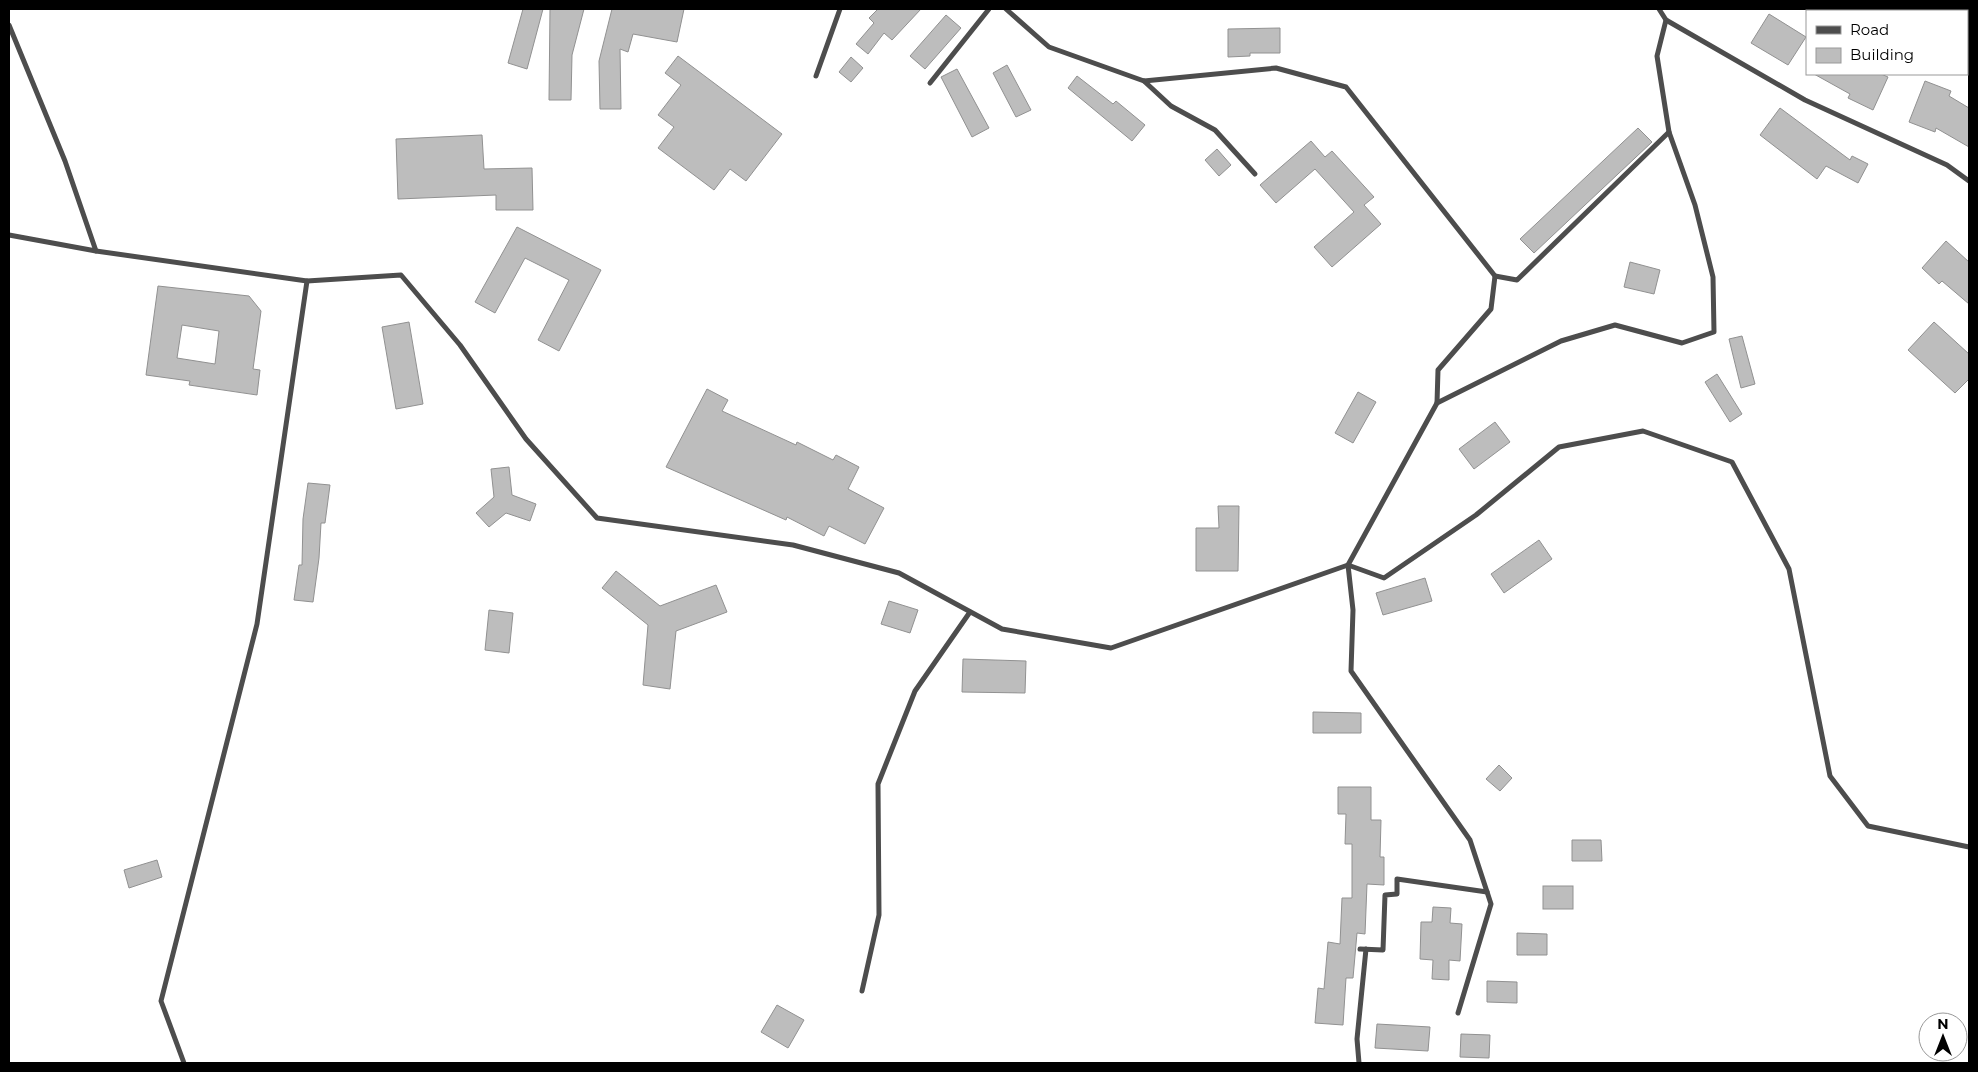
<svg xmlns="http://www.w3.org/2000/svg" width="1978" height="1072" font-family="Montserrat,sans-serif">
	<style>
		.building { fill: #bdbdbd; stroke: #919191; fill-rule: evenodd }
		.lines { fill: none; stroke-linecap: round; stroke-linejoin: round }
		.minor { stroke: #4d4d4d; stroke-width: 5 }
	</style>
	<rect width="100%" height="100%" fill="#fff"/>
	<!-- building -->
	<g class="building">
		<polygon points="523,9 543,9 527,69 508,63"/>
		<polygon points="550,9 584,9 572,55 571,100 549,100"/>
		<polygon points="612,9 684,9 677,42 633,34 628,52 620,49 621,109 600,109 599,61"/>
		<polygon points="878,9 921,9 892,40 884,33 868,54 856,44 874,23 869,18"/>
		<polygon points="1769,14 1806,37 1788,65 1751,43"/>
		<polygon points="946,15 961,28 925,69 910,56"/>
		<polygon points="1280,28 1280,53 1250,53 1250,56 1228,57 1228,29"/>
		<polygon points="678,56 782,134 746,181 730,169 714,190 658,148 674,127 658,115 681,85 665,73"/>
		<polygon points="851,57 863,68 851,82 839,72"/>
		<polygon points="1007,65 1031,110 1016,117 993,73"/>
		<polygon points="957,69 989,128 972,137 941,77"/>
		<polygon points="1814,74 1881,74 1888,77 1873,110 1848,98 1850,94"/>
		<polygon points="1077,76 1113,104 1116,101 1145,125 1132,141 1068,88"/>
		<polygon points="1925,81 1951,91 1949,96 1969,108 1969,147 1936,128 1935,132 1909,122"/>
		<polygon points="1780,108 1850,160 1852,156 1868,164 1858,183 1826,166 1817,179 1760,135"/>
		<polygon points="1638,128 1652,142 1534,253 1520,239"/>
		<polygon points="482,135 484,169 532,168 533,210 496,210 496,195 398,199 396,139"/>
		<polygon points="1311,141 1325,157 1332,151 1374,197 1364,205 1381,224 1332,267 1314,247 1354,212 1315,169 1276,203 1260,185"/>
		<polygon points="1217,149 1231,165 1219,176 1205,160"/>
		<polygon points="517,227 601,270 559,351 538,340 569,280 525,258 495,313 475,302"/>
		<polygon points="1946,241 1969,262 1969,304 1942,281 1939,284 1922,268"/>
		<polygon points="1630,262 1660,270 1654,294 1624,287"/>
		<path d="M158 286 249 296 261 311 253 369 260 370 257 395 189 385 190 381 146 375ZM182 325 219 331 215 364 177 358Z"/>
		<polygon points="409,322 423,404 396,409 382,327"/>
		<polygon points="1934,322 1969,354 1969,379 1955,393 1908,350"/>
		<polygon points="1742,336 1755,384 1741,388 1729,339"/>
		<polygon points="1717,374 1742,414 1730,422 1705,382"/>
		<polygon points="707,389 728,400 722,411 796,445 797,442 833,460 836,455 859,467 848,489 884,508 865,544 829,526 824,536 787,517 786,520 666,467"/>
		<polygon points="1358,392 1376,402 1353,443 1335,433"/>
		<polygon points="1495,422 1510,442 1474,469 1459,449"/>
		<polygon points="509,467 512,495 536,504 530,521 506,513 489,527 476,513 494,497 491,469"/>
		<polygon points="308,483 330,485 325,523 321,523 319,558 313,602 294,600 299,565 302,565 303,519"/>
		<polygon points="1218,506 1239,506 1238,571 1196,571 1196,528 1219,528"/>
		<polygon points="1539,540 1552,559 1504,593 1491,574"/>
		<polygon points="616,571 660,606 716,585 727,612 676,631 670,689 643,685 648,625 602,588"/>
		<polygon points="1425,578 1432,601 1383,615 1376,593"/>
		<polygon points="889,601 918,610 910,633 881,624"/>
		<polygon points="489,610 513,613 509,653 485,650"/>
		<polygon points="963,659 1026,661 1025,693 962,692"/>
		<polygon points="1313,712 1361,713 1361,733 1313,733"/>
		<polygon points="1499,765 1512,778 1500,791 1486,779"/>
		<polygon points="1338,787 1371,787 1371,820 1381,820 1380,857 1384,857 1384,885 1367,884 1365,934 1357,933 1353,978 1346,978 1343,1025 1315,1023 1318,988 1324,989 1328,942 1340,944 1342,898 1352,898 1352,844 1345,844 1346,814 1338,814"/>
		<polygon points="1572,840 1601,840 1602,861 1572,861"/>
		<polygon points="157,860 162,877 129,888 124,870"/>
		<rect x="1543" y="886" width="30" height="23"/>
		<polygon points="1433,907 1451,908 1450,923 1462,924 1460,961 1449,960 1449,980 1432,979 1433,960 1420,959 1421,922 1432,922"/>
		<polygon points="1517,933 1547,934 1547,955 1517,955"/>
		<polygon points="1487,981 1517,982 1517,1003 1487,1002"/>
		<polygon points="777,1005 804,1020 788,1048 761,1032"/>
		<polygon points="1377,1024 1430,1027 1428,1051 1375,1048"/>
		<polygon points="1461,1034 1490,1035 1489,1058 1460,1057"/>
	</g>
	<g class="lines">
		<!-- minor -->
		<g class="minor">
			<polyline points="1006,9 1049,47 1144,81 1276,68 1346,87 1495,276 1491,309 1438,370 1437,403 1348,565 1353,610 1351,671 1470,840 1491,904 1458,1013"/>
			<polyline points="1659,9 1666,20 1805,100 1947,165 1969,181"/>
			<polyline points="9,25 65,161 96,251"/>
			<polyline points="816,76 840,9"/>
			<polyline points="1144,81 1171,106 1215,130 1255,174"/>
			<polyline points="930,83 989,9"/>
			<polyline points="9,235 96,251 307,281 401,275 460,345 526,439 597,518 793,545 899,573 1002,629 1111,648 1348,565 1384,578 1476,515 1559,447 1643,431 1732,462 1789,569 1830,776 1868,826 1969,847"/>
			<polyline points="1495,276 1517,280 1669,132"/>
			<polyline points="1437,403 1561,341 1615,325 1682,343 1714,332 1713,277 1695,205 1669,132 1657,56 1666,20"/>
			<polyline points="1360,949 1383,950 1385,895 1397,894 1397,879 1487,892"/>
			<polyline points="862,991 879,915 878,784 915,691 970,612"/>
			<polyline points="184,1063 161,1001 257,624 307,281"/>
			<polyline points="1359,1063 1357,1039 1366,949"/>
		</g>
	</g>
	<!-- border -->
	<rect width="1978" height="1072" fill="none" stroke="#000000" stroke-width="20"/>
	<!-- legend -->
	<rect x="1806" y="10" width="162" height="65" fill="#ffffff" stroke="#999999"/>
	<rect x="1816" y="26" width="25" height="8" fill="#4d4d4d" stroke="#999999"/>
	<text x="1850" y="35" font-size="15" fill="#000000">Road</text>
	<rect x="1816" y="48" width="25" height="15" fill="#bdbdbd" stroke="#999999"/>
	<text x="1850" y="60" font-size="15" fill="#000000">Building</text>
	<!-- north arrow -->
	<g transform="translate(1943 1037)"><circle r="24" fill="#ffffff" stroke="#999999"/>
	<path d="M0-4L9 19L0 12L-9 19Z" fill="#000000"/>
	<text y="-8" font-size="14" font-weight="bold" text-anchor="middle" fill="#000000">N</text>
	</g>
</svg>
